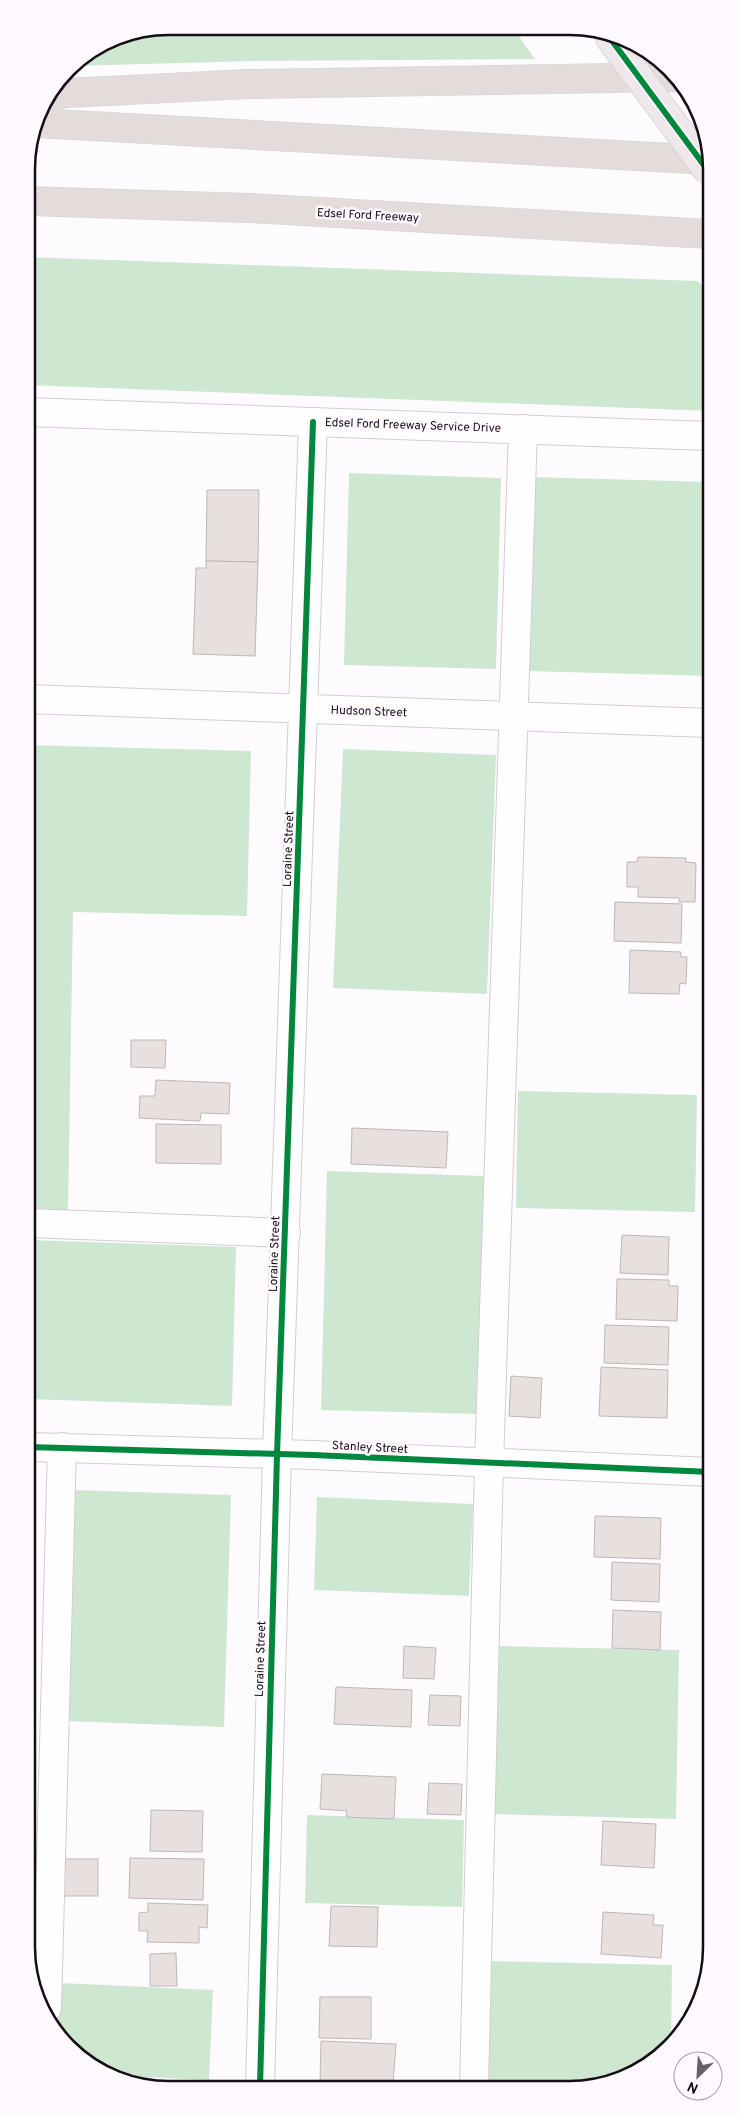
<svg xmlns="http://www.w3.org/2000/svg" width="738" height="2116" font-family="Overpass,sans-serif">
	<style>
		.green { fill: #cee7d1 }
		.building { fill: #e7e0de; stroke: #beb7b5 }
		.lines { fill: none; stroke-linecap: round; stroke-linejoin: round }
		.minor-casing { stroke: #d3cdd3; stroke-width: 30 }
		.highway-casing { stroke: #dad7da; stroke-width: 30 }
		.minor { stroke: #fffeff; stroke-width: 28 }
		.highway { stroke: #e4dbdb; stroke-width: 28 }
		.major-bridge-casing { stroke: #dad7da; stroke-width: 30; stroke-linecap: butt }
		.major-bridge { stroke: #efe8ea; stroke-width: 28 }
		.cycleway-casing { stroke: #fffaff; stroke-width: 9 }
		.cycleway { stroke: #00873e; stroke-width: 6 }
		.labels { text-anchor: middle; stroke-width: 5; stroke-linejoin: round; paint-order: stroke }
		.street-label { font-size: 12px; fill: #160d15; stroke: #fffaff }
		.rim { fill: none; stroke: #160d15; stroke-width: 2.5 }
	</style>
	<rect width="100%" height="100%" fill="#fefbfe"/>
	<!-- green -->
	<g class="green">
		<polygon points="169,26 513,28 535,59 254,61 72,66 75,62 114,37"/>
		<polygon points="27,257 698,281 709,296 709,411 27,385"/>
		<polygon points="349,473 501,478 496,669 344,665"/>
		<polygon points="531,477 709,482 710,676 526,671"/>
		<polygon points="27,745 251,751 247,916 73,912 68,1212 28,1211"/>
		<polygon points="343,749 496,755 487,994 333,988"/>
		<polygon points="518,1091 697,1095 695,1212 516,1208"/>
		<polygon points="327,1171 484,1176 478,1414 321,1410"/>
		<polygon points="28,1240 236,1247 232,1406 28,1399"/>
		<polygon points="72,1490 231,1495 224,1727 64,1721"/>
		<polygon points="317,1497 473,1504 469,1596 314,1590"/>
		<polygon points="498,1646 679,1650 676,1819 494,1814"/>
		<polygon points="307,1815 464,1820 462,1907 305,1903"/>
		<polygon points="29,1897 36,1898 34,1984 29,1975"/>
		<polygon points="490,1961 672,1965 671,2046 641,2071 597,2087 487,2087"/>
		<polygon points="60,1983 213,1990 209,2080 120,2076 68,2048 58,2029"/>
	</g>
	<!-- building -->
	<g class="building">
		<polygon points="27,483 30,483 27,532"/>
		<polygon points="207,490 259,490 258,562 206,561"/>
		<polygon points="206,561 258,562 255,656 193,654 196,568 206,568"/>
		<polygon points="638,857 686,858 686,862 696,863 695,902 679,902 679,898 638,897 638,887 627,887 627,862 637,862"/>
		<polygon points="615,902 682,904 681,943 614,941"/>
		<polygon points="630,950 681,952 681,957 687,957 686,984 680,983 679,994 629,993"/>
		<polygon points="131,1040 166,1040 165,1068 131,1067"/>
		<polygon points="156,1080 230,1083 229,1114 201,1113 200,1121 139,1118 140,1096 155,1096"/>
		<polygon points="156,1124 221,1125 221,1164 156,1163"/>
		<polygon points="352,1128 448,1132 446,1168 351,1164"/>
		<polygon points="622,1235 669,1237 668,1275 620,1273"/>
		<polygon points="617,1279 669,1280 669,1286 678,1286 677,1321 616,1319"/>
		<polygon points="605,1325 669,1327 668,1365 604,1363"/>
		<polygon points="601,1367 668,1370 667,1418 599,1416"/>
		<polygon points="511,1376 542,1378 540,1418 509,1416"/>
		<polygon points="595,1516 661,1518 660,1559 594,1557"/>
		<polygon points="612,1562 660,1564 659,1602 611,1600"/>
		<polygon points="613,1610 661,1612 660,1650 612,1648"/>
		<polygon points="404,1646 436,1648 434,1679 403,1678"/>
		<polygon points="336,1687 412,1690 411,1727 334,1724"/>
		<polygon points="430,1695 461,1696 460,1726 428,1725"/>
		<polygon points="322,1774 396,1777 394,1819 346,1817 347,1811 320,1809"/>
		<polygon points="429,1783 462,1784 461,1815 427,1814"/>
		<polygon points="151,1810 203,1811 202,1852 150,1851"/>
		<polygon points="603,1821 656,1824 654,1868 601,1865"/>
		<polygon points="29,1849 37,1849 35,1874 29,1873"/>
		<polygon points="130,1858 204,1859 203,1900 129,1898"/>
		<rect x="63" y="1859" width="35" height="37"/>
		<polygon points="148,1903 208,1905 207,1928 199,1927 199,1943 147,1942 148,1931 139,1931 139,1913 148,1912"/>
		<polygon points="331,1906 378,1907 377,1947 329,1946"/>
		<polygon points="603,1912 654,1915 653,1925 663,1925 661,1958 601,1954"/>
		<polygon points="176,1953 177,1986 150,1986 150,1954"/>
		<polygon points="320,1997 371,1997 371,2039 319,2038"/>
		<polygon points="321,2041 396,2044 393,2084 320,2082"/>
		<polygon points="141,2082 202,2085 202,2087 141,2087"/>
	</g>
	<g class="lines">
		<!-- minor casing -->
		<g class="minor-casing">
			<g id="minor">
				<polyline points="27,412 709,436"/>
				<polyline points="27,699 710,723"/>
				<polyline points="28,1223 286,1233"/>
				<polyline points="28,1447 313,1455 711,1472"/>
				<polyline points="47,2008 62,1447"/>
				<polyline points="260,2087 277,1455 313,422"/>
				<polyline points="474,2087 489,1464 523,429"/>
			</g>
		</g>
		<!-- highway casing -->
		<g class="highway-casing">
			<g id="highway">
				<polyline points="48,96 67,93 248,84 675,77"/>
				<polyline points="36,123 709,160"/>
				<polyline points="27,201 249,208 709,234"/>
			</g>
		</g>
		<!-- minor -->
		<use href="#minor" class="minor"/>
		<!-- highway -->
		<use href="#highway" class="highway"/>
		<!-- major-bridge casing -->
		<g class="major-bridge-casing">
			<polyline id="major-bridge" points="607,34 709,172"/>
		</g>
		<!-- major-bridge -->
		<use href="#major-bridge" class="major-bridge"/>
		<!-- cycleway casing -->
		<g class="cycleway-casing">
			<g id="cycleway">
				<polyline points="607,34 709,172"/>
				<polyline points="28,1447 313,1455 711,1472"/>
				<polyline points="260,2087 277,1455 313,422"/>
			</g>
		</g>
		<!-- cycleway -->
		<use href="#cycleway" class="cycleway"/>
	</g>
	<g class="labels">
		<!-- street labels -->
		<g class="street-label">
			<text transform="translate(368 215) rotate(3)" y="4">Edsel Ford Freeway</text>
			<text transform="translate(413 425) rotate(2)" y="4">Edsel Ford Freeway Service Drive</text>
			<text transform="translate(369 711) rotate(2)" y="4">Hudson Street</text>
			<text transform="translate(288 849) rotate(-88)" y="4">Loraine Street</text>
			<text transform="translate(274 1254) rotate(-88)" y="4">Loraine Street</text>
			<text transform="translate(370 1447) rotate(3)" y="4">Stanley Street</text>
			<text transform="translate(260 1659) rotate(-88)" y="4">Loraine Street</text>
		</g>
	</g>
	<!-- crop -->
	<path d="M0 0H738V2116H0ZM169 35H569A134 134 0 0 1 703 169V1947A134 134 0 0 1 569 2081H169A134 134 0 0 1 35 1947V169A134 134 0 0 1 169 35Z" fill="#fffaff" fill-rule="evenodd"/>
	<path class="rim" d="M169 35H569A134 134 0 0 1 703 169V1947A134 134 0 0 1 569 2081H169A134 134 0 0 1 35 1947V169A134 134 0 0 1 169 35Z"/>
	<!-- north arrow -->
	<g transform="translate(698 2076) rotate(205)"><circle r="24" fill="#fffaff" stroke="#a29ba1"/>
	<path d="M0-4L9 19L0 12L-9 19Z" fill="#676067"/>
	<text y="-8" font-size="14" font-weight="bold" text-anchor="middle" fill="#160d15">N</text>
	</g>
</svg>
